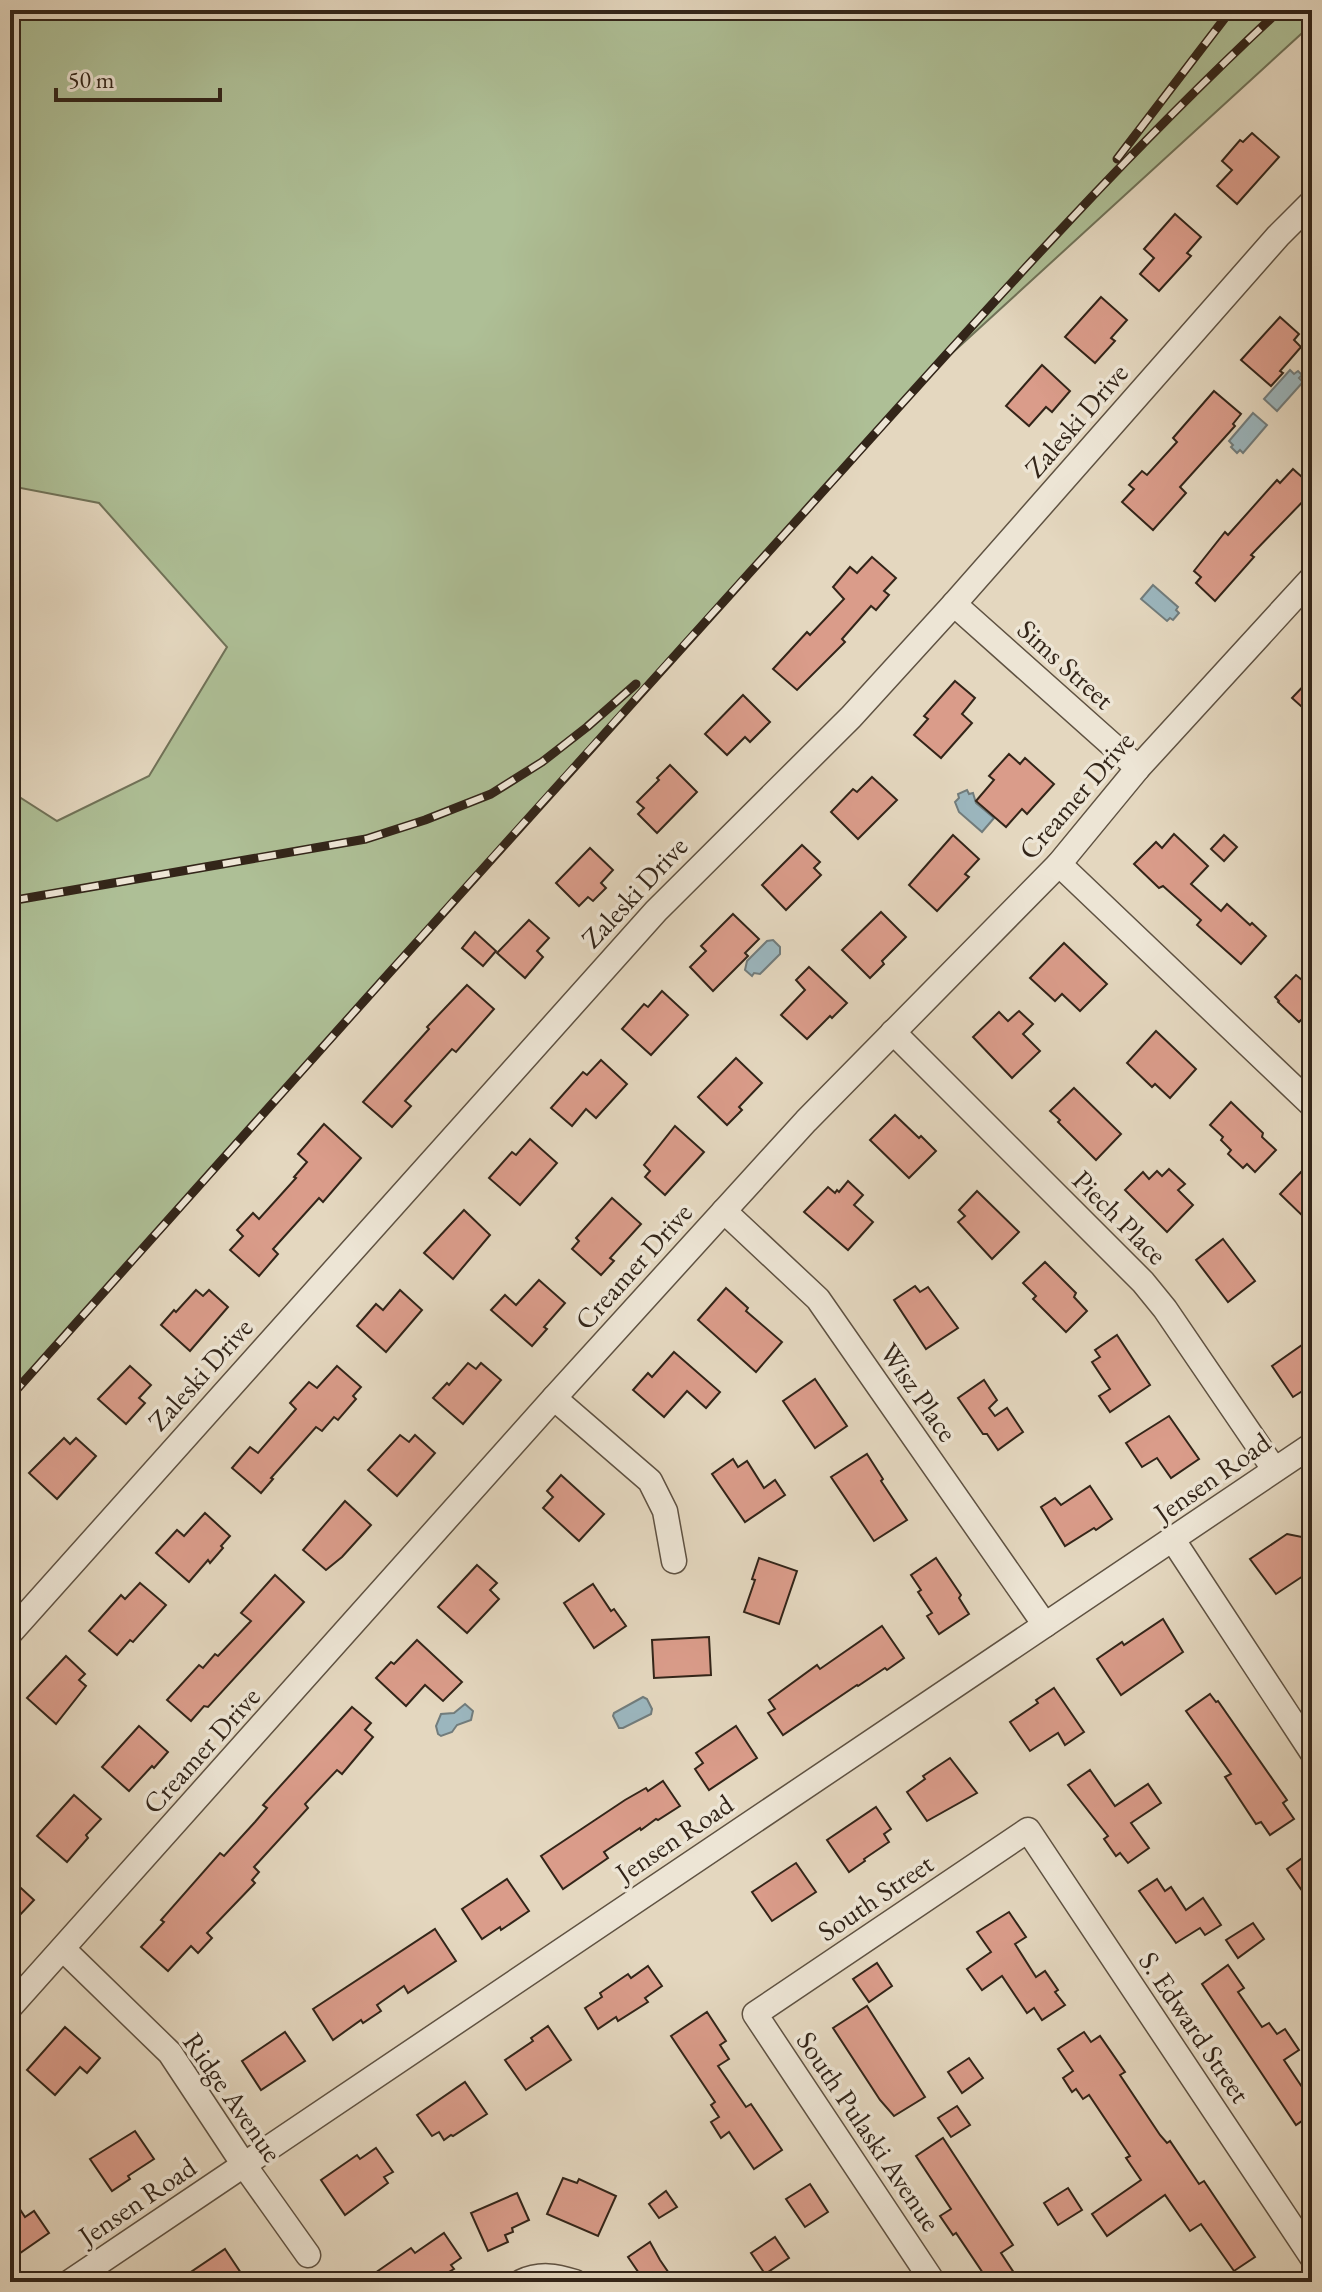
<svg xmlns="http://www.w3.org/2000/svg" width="1322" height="2292" font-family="'EB Garamond',serif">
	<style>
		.green { fill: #aebf96; stroke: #707258; stroke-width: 2 }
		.water { fill: #9bb6be; stroke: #717c7c; stroke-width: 2 }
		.building { fill: #da9c8a; stroke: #332519; stroke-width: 2 }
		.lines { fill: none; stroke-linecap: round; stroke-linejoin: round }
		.minor-casing { stroke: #5f5242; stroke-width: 27 }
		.minor { stroke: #ede5d5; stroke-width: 24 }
		.rail-casing { stroke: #332519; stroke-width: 9 }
		.rail { stroke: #ede5d5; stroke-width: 6; stroke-dasharray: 18; stroke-linecap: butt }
		.labels { text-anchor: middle; stroke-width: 7; stroke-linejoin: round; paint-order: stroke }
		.street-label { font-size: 28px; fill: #332519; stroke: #ede5d5 }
	</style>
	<rect width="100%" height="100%" fill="#e4d7bf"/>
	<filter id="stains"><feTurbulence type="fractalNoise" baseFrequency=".0025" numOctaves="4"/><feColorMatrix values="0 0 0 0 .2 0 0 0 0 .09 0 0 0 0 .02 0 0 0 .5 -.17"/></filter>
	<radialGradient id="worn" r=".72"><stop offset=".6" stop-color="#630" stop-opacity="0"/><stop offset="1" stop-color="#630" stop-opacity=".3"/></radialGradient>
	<!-- green -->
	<polygon class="green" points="10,10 1312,10 1312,24 927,376 695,632 10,1397 10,791 57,821 149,776 227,647 99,503 10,486"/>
	<!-- water -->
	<g class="water">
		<polygon points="1290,370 1294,374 1298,371 1302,375 1299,378 1303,382 1277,411 1264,399"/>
		<polygon points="1253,413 1267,425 1243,453 1240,450 1237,453 1231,447 1233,445 1229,441"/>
		<polygon points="1153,585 1178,607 1176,610 1179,613 1173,620 1170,618 1167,621 1141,599"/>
		<polygon points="967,790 969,794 973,793 976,803 994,818 982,832 959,812 955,802 959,798 958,794"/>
		<polygon points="773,940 780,947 780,954 760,974 754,973 752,976 745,970 747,961 767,941"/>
		<polygon points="643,1697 647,1699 652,1709 651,1714 623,1728 619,1728 613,1716 614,1713"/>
		<polygon points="465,1704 473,1711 471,1720 457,1725 452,1732 441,1736 438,1734 436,1726 441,1714 454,1713"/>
	</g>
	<!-- building -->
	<g class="building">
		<polygon points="1252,133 1279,157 1237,204 1217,186 1232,170 1222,161 1240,140 1243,142"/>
		<polygon points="1175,214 1201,237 1187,253 1191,256 1159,291 1140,274 1154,258 1144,249"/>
		<polygon points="1101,297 1127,320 1111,338 1115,341 1095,363 1065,337"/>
		<polygon points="1280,317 1299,334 1294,340 1301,347 1280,371 1283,373 1271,386 1241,360"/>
		<polygon points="1042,365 1070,391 1052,412 1046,407 1029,426 1006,406"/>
		<polygon points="1214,391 1241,414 1233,424 1235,426 1180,487 1186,493 1153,530 1122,502 1134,489 1129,485 1142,471 1147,475 1177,442 1173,438"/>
		<polygon points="1293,469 1312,486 1312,492 1251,555 1254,557 1215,601 1196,583 1201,577 1194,571 1225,532 1228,535 1277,480 1280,483"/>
		<polygon points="872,557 896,578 884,591 889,595 876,610 871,606 842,639 845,642 797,690 773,669 807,632 810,635 844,599 833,587 850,567 857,573"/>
		<polygon points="1312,677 1312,716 1292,698"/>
		<polygon points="955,681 975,698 962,714 972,723 941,758 914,735 928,719 924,716"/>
		<polygon points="743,695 770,722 750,742 745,737 727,755 705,734"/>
		<polygon points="1009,754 1020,764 1025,758 1054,784 1027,814 1022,809 1006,827 976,801 994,780 989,776"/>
		<polygon points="670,765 697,792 657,833 638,814 644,808 637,802 659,780 657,778"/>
		<polygon points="872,777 897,800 858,839 831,812 853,789 857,792"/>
		<polygon points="1174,834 1208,866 1191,884 1221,911 1227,904 1250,925 1252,923 1266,936 1241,964 1197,925 1201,920 1163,886 1159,888 1134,864 1156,842 1162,848"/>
		<polygon points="953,835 979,859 965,874 969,877 937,911 909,885"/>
		<polygon points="1224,835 1237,847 1224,861 1211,849"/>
		<polygon points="802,845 820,862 814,868 821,875 786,910 762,885"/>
		<polygon points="590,848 613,870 601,883 606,888 593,901 588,897 579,906 556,883"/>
		<polygon points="881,912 906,937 882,961 884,964 870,978 842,950"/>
		<polygon points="733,914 759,939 745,953 748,956 713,991 690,967 706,951 701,946"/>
		<polygon points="529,920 549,938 537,951 543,957 525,978 497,953"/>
		<polygon points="475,932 496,951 483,966 462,948"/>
		<polygon points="1064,943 1107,984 1080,1011 1062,994 1055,1001 1030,978"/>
		<polygon points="809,967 847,1003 832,1018 830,1016 807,1039 781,1015 805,990 796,980"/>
		<polygon points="1312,970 1312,1026 1303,1018 1299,1022 1278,1002 1279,1001 1275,997 1296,975 1302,980"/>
		<polygon points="467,985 494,1009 456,1052 452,1049 405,1101 411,1106 392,1127 363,1102 429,1029 427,1027"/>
		<polygon points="662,991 688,1015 651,1055 622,1029 644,1004 648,1007"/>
		<polygon points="1019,1011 1033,1024 1023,1034 1040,1051 1012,1078 973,1037 999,1012 1008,1021"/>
		<polygon points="1156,1031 1196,1069 1170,1098 1155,1084 1152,1087 1127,1063"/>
		<polygon points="736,1058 762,1083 739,1107 742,1110 727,1125 698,1097"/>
		<polygon points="601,1060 627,1084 596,1118 586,1109 572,1126 551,1108 583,1072 587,1075"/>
		<polygon points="1074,1088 1121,1134 1096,1160 1058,1122 1060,1120 1050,1111"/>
		<polygon points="1231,1102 1263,1133 1262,1137 1276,1150 1255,1172 1247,1164 1243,1168 1228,1154 1231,1150 1221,1140 1223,1137 1210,1125"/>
		<polygon points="895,1115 919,1138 921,1136 936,1151 909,1178 870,1140"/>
		<polygon points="324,1124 361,1158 323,1202 319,1198 273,1249 278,1254 259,1276 230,1250 243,1236 237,1230 253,1213 259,1219 296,1178 294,1177 307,1162 298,1154"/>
		<polygon points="675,1126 704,1152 665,1195 645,1177 650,1171 644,1165"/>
		<polygon points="530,1139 557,1163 520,1205 489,1178 512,1152 516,1155"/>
		<polygon points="1169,1169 1185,1184 1178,1190 1193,1205 1167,1232 1125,1190 1143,1172 1149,1179 1157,1171 1162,1176"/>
		<polygon points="1302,1171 1312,1181 1312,1225 1280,1194"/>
		<polygon points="848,1181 863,1195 854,1205 873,1222 848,1250 804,1212 828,1187 835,1193 837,1190 839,1192"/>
		<polygon points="977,1191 1019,1232 992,1259 958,1222 965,1216 959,1210"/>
		<polygon points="612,1198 641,1224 610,1258 614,1261 601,1275 572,1249 579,1241 576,1238"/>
		<polygon points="464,1210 490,1235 453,1279 424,1253"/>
		<polygon points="1223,1239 1255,1281 1228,1302 1196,1260"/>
		<polygon points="1045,1262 1076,1293 1074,1297 1087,1311 1066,1332 1033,1299 1036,1296 1023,1283"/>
		<polygon points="539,1280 565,1303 544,1327 547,1329 532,1346 491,1310 505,1295 516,1305"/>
		<polygon points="915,1286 920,1292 928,1287 958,1328 926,1349 894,1300"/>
		<polygon points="726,1288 748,1308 746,1311 782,1342 756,1372 698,1320"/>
		<polygon points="196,1290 203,1296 209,1290 228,1307 190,1351 161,1325 174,1310 176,1312"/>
		<polygon points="400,1290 422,1310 386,1352 357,1326 376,1304 383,1310"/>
		<polygon points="1117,1335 1150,1385 1110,1412 1099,1396 1110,1389 1092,1362 1100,1357 1095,1350"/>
		<polygon points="1312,1338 1312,1385 1293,1397 1272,1366"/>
		<polygon points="674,1352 720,1392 706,1408 687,1391 664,1417 633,1390 648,1373 652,1377"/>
		<polygon points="468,1363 476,1369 481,1363 501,1380 463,1424 433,1398 447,1383 449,1385"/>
		<polygon points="130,1366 151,1385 139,1398 145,1403 126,1424 98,1399"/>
		<polygon points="337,1366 361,1387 353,1396 356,1399 338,1420 334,1417 322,1431 316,1427 271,1478 273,1479 261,1493 232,1468 250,1447 258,1453 296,1409 290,1403 309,1382 317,1388"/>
		<polygon points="815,1379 847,1426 815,1448 783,1401"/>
		<polygon points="984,1380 997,1400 989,1408 995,1416 1007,1408 1023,1432 998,1450 987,1434 983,1434 958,1398"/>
		<polygon points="1169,1416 1199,1459 1171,1478 1157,1458 1142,1467 1126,1443"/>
		<polygon points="400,1435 409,1442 415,1435 435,1453 397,1496 368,1470"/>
		<polygon points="64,1438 70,1444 76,1438 96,1456 57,1499 29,1473"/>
		<polygon points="867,1454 883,1479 881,1481 907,1520 874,1541 831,1477"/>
		<polygon points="733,1459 738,1467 747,1461 764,1488 775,1480 785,1495 745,1522 712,1474"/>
		<polygon points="561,1475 604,1514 579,1541 543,1508 553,1497 547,1491"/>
		<polygon points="1090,1486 1112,1519 1096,1530 1094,1528 1065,1546 1041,1507 1055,1498 1061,1505"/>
		<polygon points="345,1501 371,1525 342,1557 326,1570 303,1550"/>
		<polygon points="205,1513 230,1536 221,1546 223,1548 210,1563 208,1560 189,1582 156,1553 177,1530 184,1536"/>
		<polygon points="1287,1534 1312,1539 1312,1570 1276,1594 1250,1559"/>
		<polygon points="759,1558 797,1571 779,1624 744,1612 755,1580 752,1579"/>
		<polygon points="936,1558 961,1595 959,1598 969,1614 939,1634 927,1616 932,1613 918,1592 921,1590 911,1575"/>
		<polygon points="477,1565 497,1583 490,1590 499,1599 467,1633 438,1607"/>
		<polygon points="275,1575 304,1602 208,1707 204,1706 191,1721 167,1700 199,1665 203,1668 215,1654 218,1656 251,1621 241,1613"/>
		<polygon points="140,1583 166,1605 133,1642 130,1640 117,1655 89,1631 121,1595 125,1599"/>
		<polygon points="593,1584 611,1611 614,1609 626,1626 594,1648 564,1603"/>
		<polygon points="1163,1619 1183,1652 1121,1695 1097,1659 1122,1642 1124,1645"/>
		<polygon points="882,1626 904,1658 887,1670 885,1668 858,1686 857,1685 783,1735 768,1713 775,1709 769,1700 817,1665 820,1669"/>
		<polygon points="709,1637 711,1675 654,1678 652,1640"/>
		<polygon points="417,1640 462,1682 443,1701 425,1685 406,1706 376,1678 391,1662 394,1664"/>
		<polygon points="66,1656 85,1674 79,1680 86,1686 56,1724 27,1698"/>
		<polygon points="1054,1688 1084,1732 1065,1745 1058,1733 1030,1751 1010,1722 1038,1703 1036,1700"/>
		<polygon points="1210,1694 1216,1702 1218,1701 1287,1800 1283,1803 1294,1819 1270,1835 1261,1822 1256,1824 1225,1777 1231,1774 1186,1711"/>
		<polygon points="352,1707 371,1723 365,1730 373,1737 342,1774 337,1770 305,1804 308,1808 254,1867 259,1872 252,1880 255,1883 207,1933 212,1938 198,1953 191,1946 168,1971 141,1947 164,1922 161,1920 220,1853 224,1856 255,1822 267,1808 263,1805"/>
		<polygon points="139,1726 168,1752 154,1768 152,1766 129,1791 102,1767"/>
		<polygon points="736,1726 757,1758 709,1790 695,1769 703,1763 696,1753"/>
		<polygon points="950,1758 977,1793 927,1821 907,1792 925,1779 923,1776"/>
		<polygon points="1090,1770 1115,1806 1148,1784 1161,1803 1131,1823 1149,1848 1128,1863 1120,1853 1116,1856 1104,1839 1108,1836 1068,1785"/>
		<polygon points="663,1781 680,1806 658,1820 656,1819 641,1830 640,1828 604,1852 608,1858 563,1889 541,1856 625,1800 646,1788 648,1791"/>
		<polygon points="74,1795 101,1819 86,1835 88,1838 67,1862 37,1836"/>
		<polygon points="876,1807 891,1829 884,1834 889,1842 864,1859 865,1861 849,1872 827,1840"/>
		<polygon points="1312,1851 1312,1905 1287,1869"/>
		<polygon points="796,1863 816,1892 772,1921 752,1892"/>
		<polygon points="10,1878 34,1900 20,1915 10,1907"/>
		<polygon points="507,1879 529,1911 501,1930 500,1927 482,1939 462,1909"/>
		<polygon points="1157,1879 1165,1891 1171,1887 1186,1910 1203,1898 1221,1925 1205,1935 1200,1928 1176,1943 1139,1891"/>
		<polygon points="1009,1912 1026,1937 1015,1944 1036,1977 1045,1971 1058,1990 1055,1992 1065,2005 1042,2020 1034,2008 1027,2013 1002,1976 982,1990 967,1969 991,1952 977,1932"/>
		<polygon points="1253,1923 1264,1939 1238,1958 1226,1940"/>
		<polygon points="435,1929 456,1961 408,1993 404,1986 377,2005 381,2011 363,2023 361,2020 333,2040 313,2009"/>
		<polygon points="877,1963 892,1986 869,2002 853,1979"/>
		<polygon points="1228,1965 1244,1988 1238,1992 1262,2027 1269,2023 1277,2034 1285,2029 1299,2050 1284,2060 1312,2102 1312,2114 1296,2125 1202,1984"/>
		<polygon points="648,1966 662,1986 645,1998 648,2002 618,2021 616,2017 598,2029 585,2008 602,1997 600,1993 628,1974 631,1978"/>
		<polygon points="867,2006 925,2097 894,2116 880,2100 833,2028"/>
		<polygon points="707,2012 726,2041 720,2045 729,2059 718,2066 746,2107 751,2104 782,2150 754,2169 729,2132 721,2138 711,2122 719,2117 711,2105 715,2102 671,2036"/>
		<polygon points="548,2026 571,2060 526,2090 505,2060 533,2041 531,2038"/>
		<polygon points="65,2027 100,2058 87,2073 80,2067 55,2095 27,2070"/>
		<polygon points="285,2032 305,2061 261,2090 242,2061"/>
		<polygon points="1084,2032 1091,2042 1100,2036 1125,2072 1120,2075 1160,2135 1167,2143 1170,2141 1199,2184 1204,2181 1255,2257 1234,2271 1201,2224 1190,2231 1165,2195 1107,2236 1092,2214 1141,2180 1126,2158 1130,2156 1089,2095 1083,2099 1076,2089 1072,2092 1063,2078 1073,2071 1058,2049"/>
		<polygon points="969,2058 983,2078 962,2093 948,2072"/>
		<polygon points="465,2082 487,2114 453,2136 451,2135 444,2140 439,2132 432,2136 417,2115"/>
		<polygon points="957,2106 970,2125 951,2137 938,2118"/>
		<polygon points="135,2131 154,2159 128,2176 130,2179 112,2191 90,2159"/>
		<polygon points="943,2138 1013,2245 1001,2253 1020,2282 989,2282 956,2233 953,2235 940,2216 951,2209 916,2156"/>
		<polygon points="376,2148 393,2172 384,2177 388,2183 345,2215 321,2180 357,2155 360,2159"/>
		<polygon points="563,2178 577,2183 579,2179 616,2196 598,2236 547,2214"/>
		<polygon points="810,2184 828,2212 805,2227 786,2199"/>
		<polygon points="1068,2188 1082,2210 1058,2225 1044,2203"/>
		<polygon points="666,2191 677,2207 659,2218 649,2204"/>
		<polygon points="517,2193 529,2220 512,2228 513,2232 505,2235 508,2242 488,2251 471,2213"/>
		<polygon points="10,2194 25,2217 34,2211 49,2233 10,2260"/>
		<polygon points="444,2233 461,2258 451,2265 454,2269 447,2273 453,2282 362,2282 411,2248 415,2253"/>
		<polygon points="775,2237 789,2258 765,2274 751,2253"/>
		<polygon points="650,2242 660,2260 675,2282 645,2282 628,2257"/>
		<polygon points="225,2249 247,2282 176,2282"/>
	</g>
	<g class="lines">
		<!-- minor casing -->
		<g class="minor-casing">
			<g id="minor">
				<polyline points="954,604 1138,768"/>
				<polyline points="1059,864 1312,1105"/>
				<polyline points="893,1032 1143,1282 1165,1309 1274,1469"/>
				<polyline points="724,1211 818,1299 1045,1625"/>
				<polyline points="554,1398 650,1481 665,1511 674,1561"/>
				<polyline points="1173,1540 1312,1752"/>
				<polyline points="10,1633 656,911 851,717 954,604 1278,236 1312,202"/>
				<polyline points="63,1949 170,2053 244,2165 308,2255"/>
				<polyline points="10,2007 554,1398 724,1211 806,1121 1059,864 1138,768 1312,578"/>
				<polyline points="70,2282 1312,1445"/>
				<path d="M521 2282C540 2273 556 2276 575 2282"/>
				<polyline points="933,2282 755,2014 1028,1830 1312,2257"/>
			</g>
		</g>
		<!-- minor -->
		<use href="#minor" class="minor"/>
		<!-- rail casing -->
		<g class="rail-casing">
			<g id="rail">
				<polyline points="1117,159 1231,10"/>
				<polyline points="10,901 366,839 425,820 491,794 542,762 587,727 636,684"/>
				<path d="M10 1397C266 1111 522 823 780 539 943 359 1102 175 1280 10"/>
			</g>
		</g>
		<!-- rail -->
		<use href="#rail" class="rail"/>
	</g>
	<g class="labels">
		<!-- street labels -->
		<g class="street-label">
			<text transform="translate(1076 420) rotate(-49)" y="10">Zaleski Drive</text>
			<text transform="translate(1066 664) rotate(42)" y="10">Sims Street</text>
			<text transform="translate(1076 795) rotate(-49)" y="10">Creamer Drive</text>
			<text transform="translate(634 892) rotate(-47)" y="10">Zaleski Drive</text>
			<text transform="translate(1120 1217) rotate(45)" y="10">Piech Place</text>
			<text transform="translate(633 1266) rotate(-48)" y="10">Creamer Drive</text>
			<text transform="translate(200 1374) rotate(-48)" y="10">Zaleski Drive</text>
			<text transform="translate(919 1392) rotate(55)" y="10">Wisz Place</text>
			<text transform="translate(1212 1477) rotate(-35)" y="10">Jensen Road</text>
			<text transform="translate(201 1750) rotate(-48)" y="10">Creamer Drive</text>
			<text transform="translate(674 1838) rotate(-34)" y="10">Jensen Road</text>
			<text transform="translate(875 1897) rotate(-34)" y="10">South Street</text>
			<text transform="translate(1195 2027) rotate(56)" y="10">S. Edward Street</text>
			<text transform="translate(233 2097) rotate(55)" y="10">Ridge Avenue</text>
			<text transform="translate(869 2131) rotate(56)" y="10">South Pulaski Avenue</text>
			<text transform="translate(137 2201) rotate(-34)" y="10">Jensen Road</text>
		</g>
	</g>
	<!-- margin -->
	<rect width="1322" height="2292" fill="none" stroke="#e4d7bf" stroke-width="40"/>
	<rect x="12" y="12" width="1298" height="2268" fill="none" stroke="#332519" stroke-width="4"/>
	<rect x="20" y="20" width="1282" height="2252" fill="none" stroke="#332519" stroke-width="2"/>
	<!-- scale -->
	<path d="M56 88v12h164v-12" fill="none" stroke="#332519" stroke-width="4"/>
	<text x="68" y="88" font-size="24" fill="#332519" stroke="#ede5d5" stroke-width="6" paint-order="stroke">50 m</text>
	<rect width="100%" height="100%" filter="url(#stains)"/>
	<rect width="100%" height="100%" fill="url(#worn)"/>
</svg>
